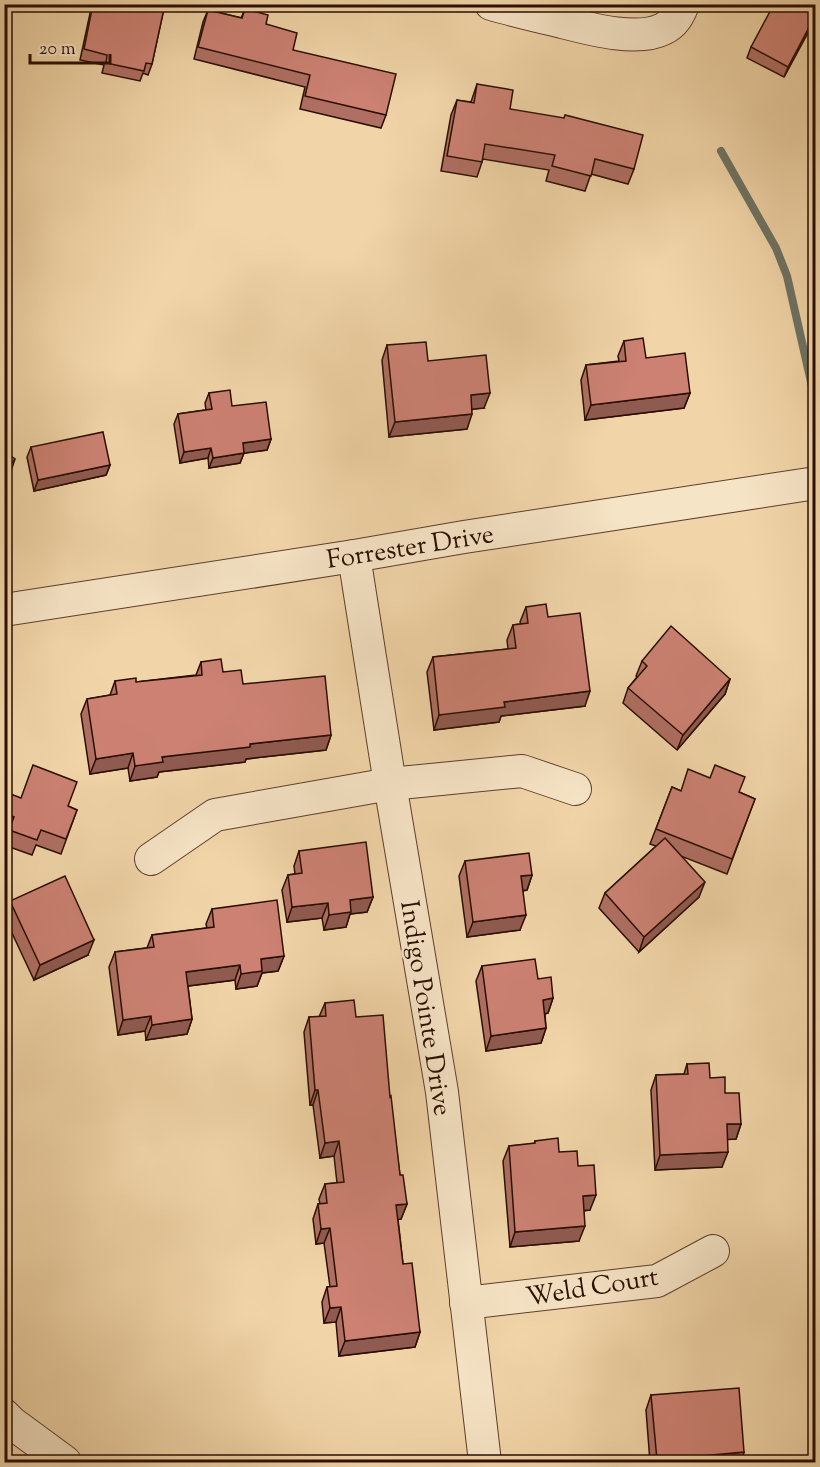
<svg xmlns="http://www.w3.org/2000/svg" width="820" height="1467" font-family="'Sorts Mill Goudy',serif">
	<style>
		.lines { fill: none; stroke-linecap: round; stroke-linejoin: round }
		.stream { stroke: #6e7464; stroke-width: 8 }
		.minor-casing { stroke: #5c3f2a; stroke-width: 34 }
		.minor { stroke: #f6e4c6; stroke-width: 32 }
		.wall { fill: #af6f63; stroke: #2a0d00; stroke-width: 1.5 }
		.shaded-wall { fill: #8f5a50; stroke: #2a0d00; stroke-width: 1.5 }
		.building { fill: #cc8173; stroke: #2a0d00; stroke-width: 1.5 }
		.labels { text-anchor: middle; stroke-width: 5; stroke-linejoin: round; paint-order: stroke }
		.street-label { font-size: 26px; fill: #2a0d00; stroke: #f6e4c6 }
	</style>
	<rect width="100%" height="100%" fill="#f1d5a8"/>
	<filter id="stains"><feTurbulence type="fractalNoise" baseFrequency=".00333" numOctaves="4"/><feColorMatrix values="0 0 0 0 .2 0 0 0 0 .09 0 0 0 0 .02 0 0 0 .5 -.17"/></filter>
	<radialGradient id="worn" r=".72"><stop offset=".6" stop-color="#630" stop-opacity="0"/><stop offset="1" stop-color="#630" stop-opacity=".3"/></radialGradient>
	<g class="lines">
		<!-- stream -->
		<polyline class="stream" points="721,151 776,248 787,276 816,404"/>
		<!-- minor casing -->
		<g class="minor-casing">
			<g id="minor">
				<path d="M491 4C512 10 533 15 554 20 583 27 636 43 663 29 674 24 679 15 683 4"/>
				<polyline points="354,556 390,784 442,1092 485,1462"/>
				<polyline points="4,610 354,556 464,537 816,483"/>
				<polyline points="151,859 215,815 390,784 522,771 575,789"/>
				<polyline points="466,1303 657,1281 713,1251"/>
				<polyline points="4,1415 12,1423 65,1462"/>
			</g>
		</g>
		<!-- minor -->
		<use href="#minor" class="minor"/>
	</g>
	<!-- wall -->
	<g class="wall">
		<polygon points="92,4 165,4 152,64 148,75 143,73 140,81 102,73 104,65 80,60"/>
		<polygon points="245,9 266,24 293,50 386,115 381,128 300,109 305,87 194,59 203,22 208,10 241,18"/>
		<polygon points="815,16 811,27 784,77 747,58 751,47"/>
		<polygon points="477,84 510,109 634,169 628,184 591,174 585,191 546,181 549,170 483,159 477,177 441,171 451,115 457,100 471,102"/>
		<polygon points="624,341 690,393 684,408 585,420 581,380 586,365 619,361 618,356"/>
		<polygon points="387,345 428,361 484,408 472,409 467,429 389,437 382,360"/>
		<polygon points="209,393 232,406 271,439 267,450 244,453 240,463 209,468 208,458 180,463 174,424 178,414 206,410 205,403"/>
		<polygon points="31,447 110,465 106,475 34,491 27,457"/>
		<polygon points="526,607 548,617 585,706 501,716 499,722 434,730 427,672 433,657 508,649 507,640 513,625 521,624 520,622"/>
		<polygon points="642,661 730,679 725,694 677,750 623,703 628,688 637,677 636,676"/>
		<polygon points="201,662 223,672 243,684 331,735 326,750 246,759 245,762 159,772 157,777 130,781 128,768 90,774 81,714 87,699 110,695 115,681 136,682 196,675"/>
		<polygon points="672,787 681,791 739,792 755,799 727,874 681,856 699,897 639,952 599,908 605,893 656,846 650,844"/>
		<polygon points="21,798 68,806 77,810 61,854 36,845 32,855 4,845 4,842 8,832 4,831 4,803"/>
		<polygon points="299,851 373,897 367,912 350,914 346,927 324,930 322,918 287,922 282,890 288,875 295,874 294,866"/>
		<polygon points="465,861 532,875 527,890 523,891 520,930 467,937 459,876"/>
		<polygon points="10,901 88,955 34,980 4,916"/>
		<polygon points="212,909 284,956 278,971 262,973 257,986 236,989 235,980 188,986 192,1019 187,1034 146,1040 145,1031 118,1035 109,967 115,952 147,948 152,935 207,928 206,924"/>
		<polygon points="482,966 538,979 553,998 548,1013 545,1014 546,1028 541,1043 486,1051 476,981"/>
		<polygon points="325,1003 356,1017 390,1097 400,1175 407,1204 401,1219 398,1219 403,1264 420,1332 415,1347 339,1356 336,1322 324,1323 322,1302 327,1287 330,1287 324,1243 316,1244 313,1219 318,1204 320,1204 319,1199 325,1184 337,1183 334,1156 320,1158 313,1105 310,1105 304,1032 309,1017 319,1017"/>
		<polygon points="687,1064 710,1078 725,1093 741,1124 736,1139 727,1139 722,1167 655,1170 651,1090 656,1075 684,1074"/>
		<polygon points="535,1141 559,1152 578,1166 590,1210 584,1211 579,1241 510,1247 503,1161 509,1146 534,1144"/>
		<polygon points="651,1395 744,1452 741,1462 650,1462 646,1410"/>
	</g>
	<!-- shaded-wall -->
	<g class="shaded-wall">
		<polygon points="815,16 811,27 784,77 788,67"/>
		<polygon points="8,177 4,187 4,178"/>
		<polygon points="4,337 8,337 4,346"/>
		<polygon points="490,393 484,408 465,410 471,395"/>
		<polygon points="690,393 684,408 585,420 591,405"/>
		<polygon points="472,414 467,429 389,437 395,422"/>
		<polygon points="271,439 267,450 239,454 243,443"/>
		<polygon points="211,448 208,458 180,463 184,452"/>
		<polygon points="244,453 240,463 209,468 213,458"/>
		<polygon points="15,459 10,474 4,481 4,473"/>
		<polygon points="110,465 106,475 34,491 38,480"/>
		<polygon points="730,679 725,694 677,750 683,735"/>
		<polygon points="590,691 585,706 501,716 499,722 434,730 439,715 504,702"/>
		<polygon points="331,735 326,750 246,759 245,762 159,772 157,777 130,781 135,766 162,757 250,744"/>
		<polygon points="133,753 128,768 90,774 96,759"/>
		<polygon points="532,875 527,890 515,891 521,876"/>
		<polygon points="705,882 699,897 639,952 644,937"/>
		<polygon points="373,897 367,912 350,914 346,927 324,930 329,915 350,900"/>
		<polygon points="328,903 322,918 287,922 292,907"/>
		<polygon points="526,915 520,930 467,937 473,922"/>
		<polygon points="94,940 88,955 34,980 40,965"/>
		<polygon points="284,956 278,971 262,973 257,986 236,989 241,974 261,959"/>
		<polygon points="240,965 235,980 180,987 186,972"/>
		<polygon points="553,998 548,1013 537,1015 543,1000"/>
		<polygon points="151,1016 145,1031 118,1035 123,1020"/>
		<polygon points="192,1019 187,1034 146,1040 152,1025"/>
		<polygon points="546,1028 541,1043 486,1051 491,1036"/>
		<polygon points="315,1090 318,1090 313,1105 310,1105"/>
		<polygon points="727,1124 741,1124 736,1139 721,1140"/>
		<polygon points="339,1141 334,1156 320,1158 325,1143"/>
		<polygon points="728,1152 722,1167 655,1170 660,1155"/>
		<polygon points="596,1195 590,1210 577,1211 583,1196"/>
		<polygon points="407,1204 401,1219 391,1220 396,1205"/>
		<polygon points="585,1226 579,1241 510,1247 515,1232"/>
		<polygon points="330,1228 324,1243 316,1244 321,1229"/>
		<polygon points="341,1307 336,1322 324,1323 330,1308"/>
		<polygon points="420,1332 415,1347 339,1356 345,1341"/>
		<polygon points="744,1452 741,1462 656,1462 657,1460"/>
	</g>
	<!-- building -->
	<g class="building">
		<polygon points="93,4 165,4 152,64 146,63 144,71 106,63 107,55 84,49"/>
		<polygon points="774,4 793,4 815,16 788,67 751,47"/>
		<polygon points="245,9 268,15 266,24 297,33 293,50 396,74 386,115 305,96 310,75 198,47 208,10 242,18"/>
		<polygon points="477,84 513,90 510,109 564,118 565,115 643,135 634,169 595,159 591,176 552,166 555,155 485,144 482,162 447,156 457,100 474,103"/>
		<polygon points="4,157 8,177 4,178"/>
		<polygon points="4,317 8,337 4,337"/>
		<polygon points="643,338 646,358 685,353 690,393 591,405 586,365 626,361 624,341"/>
		<polygon points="426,342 428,361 486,355 490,393 471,395 472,414 395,422 387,345"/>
		<polygon points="230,390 232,406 266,402 271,439 243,443 244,453 213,458 211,448 184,452 178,414 212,409 209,393"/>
		<polygon points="103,432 110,465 38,480 31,447"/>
		<polygon points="4,451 15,459 4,473"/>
		<polygon points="546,604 548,617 580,613 590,691 504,702 505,707 439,715 433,657 516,648 513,625 528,623 526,607"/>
		<polygon points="671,626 730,679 683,735 628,688 647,666 642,661"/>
		<polygon points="221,659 223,672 241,670 243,684 325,676 331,735 250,744 250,747 162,757 163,762 135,766 133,753 96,759 87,699 117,694 115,681 136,678 136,682 202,675 201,662"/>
		<polygon points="33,765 77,782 68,806 77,810 66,839 41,830 37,840 9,830 14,817 4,813 4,803 8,793 21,798"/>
		<polygon points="715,765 745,777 739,792 755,799 732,859 656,829 672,787 681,791 688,769 710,778"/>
		<polygon points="665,838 705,882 644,937 605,893"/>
		<polygon points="366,842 373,897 350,900 351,912 329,915 328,903 292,907 288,875 302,873 299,851"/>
		<polygon points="529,853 532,875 521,876 526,915 473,922 465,861"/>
		<polygon points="65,876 94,940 40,965 10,901"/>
		<polygon points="277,900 284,956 261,959 262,971 241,974 240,965 186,972 192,1019 152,1025 151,1016 123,1020 115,952 154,947 152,935 214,927 212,909"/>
		<polygon points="535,959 538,979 551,977 553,998 543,1000 546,1028 491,1036 482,966"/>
		<polygon points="354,1000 356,1017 383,1015 390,1097 391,1096 400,1175 403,1175 407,1204 396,1205 403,1264 412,1263 420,1332 345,1341 341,1307 330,1308 327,1287 337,1286 330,1228 321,1229 318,1204 327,1203 325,1184 344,1182 339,1141 325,1143 318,1090 315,1090 309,1017 326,1016 325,1003"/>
		<polygon points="709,1063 710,1078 725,1077 725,1093 739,1093 741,1124 727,1124 728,1152 660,1155 656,1075 688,1074 687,1064"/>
		<polygon points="558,1138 559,1152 577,1151 578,1166 594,1165 596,1195 583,1196 585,1226 515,1232 509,1146 535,1143 535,1141"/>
		<polygon points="739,1388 744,1452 657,1460 651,1395"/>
	</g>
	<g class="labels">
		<!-- street labels -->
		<g class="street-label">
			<text transform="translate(410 546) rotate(-9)" y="9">Forrester Drive</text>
			<text transform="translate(427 1008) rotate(81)" y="9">Indigo Pointe Drive</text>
			<text transform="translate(592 1286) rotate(-9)" y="9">Weld Court</text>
		</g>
	</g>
	<!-- margin -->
	<rect width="820" height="1467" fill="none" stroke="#f1d5a8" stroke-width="24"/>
	<rect x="6" y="6" width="808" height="1455" fill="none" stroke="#2a0d00" stroke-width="3"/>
	<rect x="12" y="12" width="796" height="1443" fill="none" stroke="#2a0d00" stroke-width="1.5"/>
	<!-- scale -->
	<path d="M30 54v9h80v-9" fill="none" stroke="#2a0d00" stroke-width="3"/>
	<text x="39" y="54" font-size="18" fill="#2a0d00" stroke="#f6e4c6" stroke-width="4.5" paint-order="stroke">20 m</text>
	<rect width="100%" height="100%" filter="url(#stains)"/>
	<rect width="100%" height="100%" fill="url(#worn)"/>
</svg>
